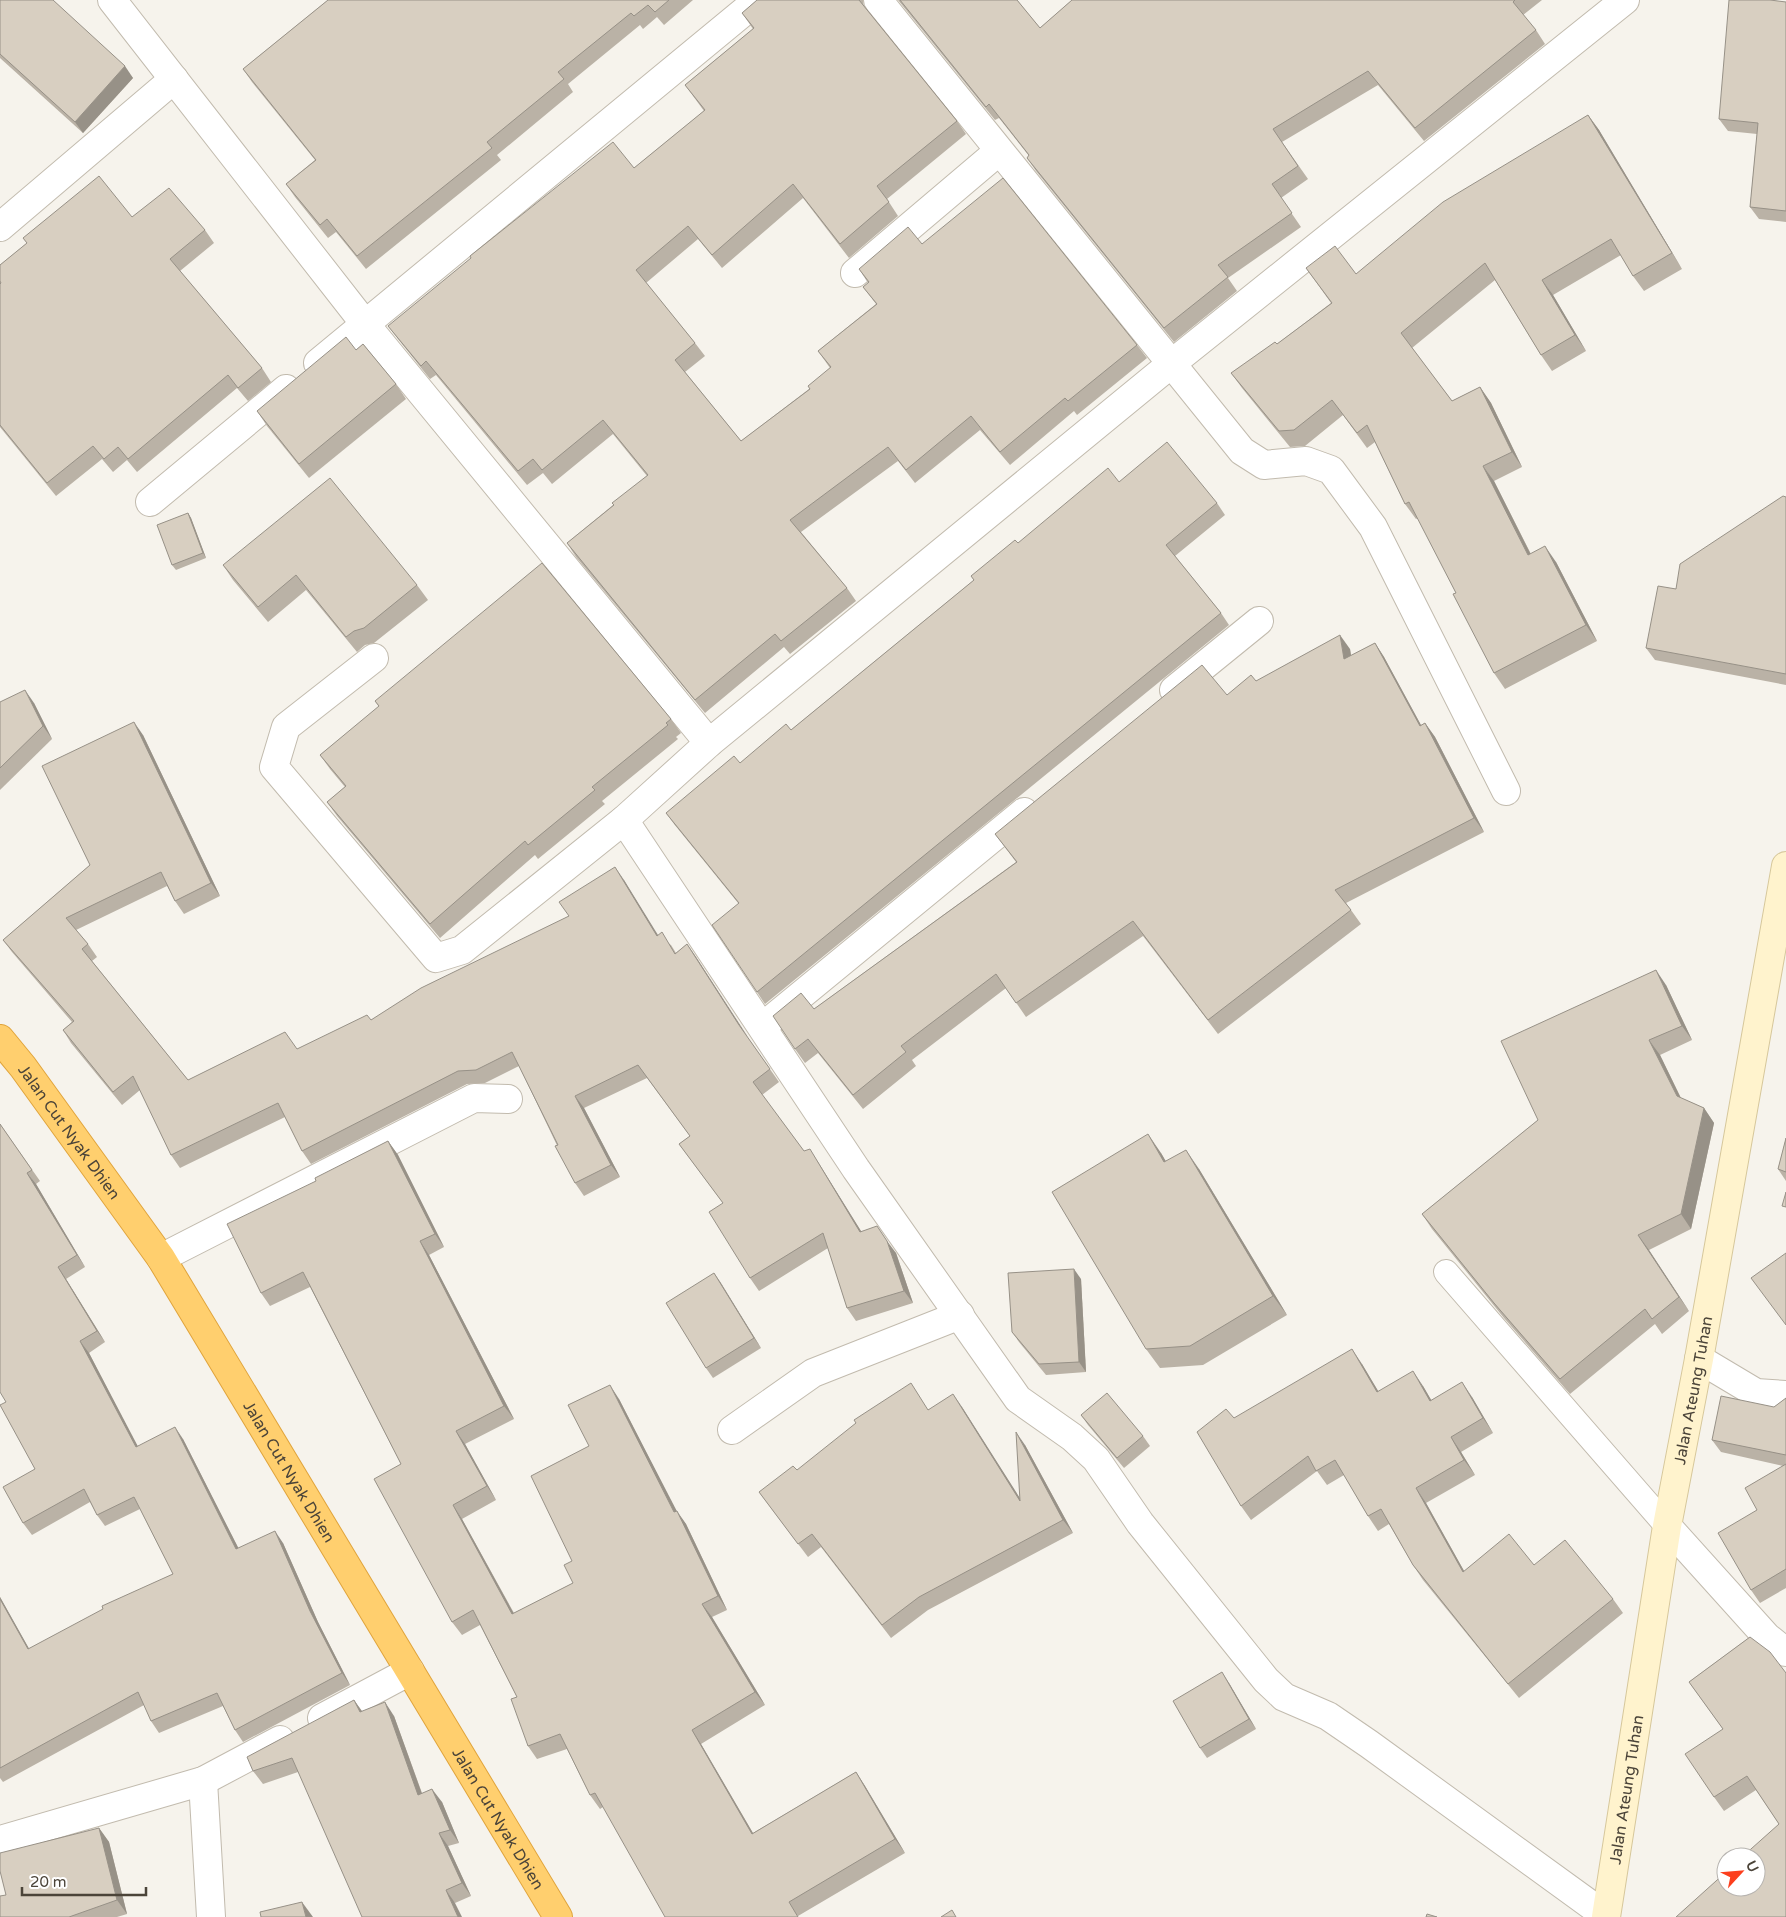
<svg xmlns="http://www.w3.org/2000/svg" width="1786" height="1917" font-family="'Varela Round',sans-serif">
	<style>
		.lines { fill: none; stroke-linecap: round; stroke-linejoin: round }
		.lane-casing { stroke: #c2bbae; stroke-width: 26 }
		.street-casing { stroke: #c2bbae; stroke-width: 30 }
		.secondary-casing { stroke: #d6c79b; stroke-width: 30 }
		.highway-casing { stroke: #e0a43c; stroke-width: 30 }
		.lane { stroke: #fff; stroke-width: 24 }
		.street { stroke: #fff; stroke-width: 28 }
		.secondary { stroke: #fff3cd; stroke-width: 28 }
		.highway { stroke: #ffcf6e; stroke-width: 28 }
		.wall { fill: #bab2a6 }
		.shaded-wall { fill: #979187 }
		.building { fill: #d8cfc1; stroke: #979187 }
		.labels { text-anchor: middle; stroke-width: 4.5; stroke-linejoin: round; paint-order: stroke }
		.street-label { font-size: 16px; fill: #4b4439; stroke: #fff }
	</style>
	<rect width="100%" height="100%" fill="#f6f3ec"/>
	<g class="lines">
		<!-- lane casing -->
		<g class="lane-casing">
			<polyline id="lane" points="1446,1272 1667,1526"/>
		</g>
		<!-- street casing -->
		<g class="street-casing">
			<g id="street">
				<polyline points="112,0 365,324 709,743"/>
				<polyline points="878,0 1242,451 1264,465 1306,461 1331,470 1373,527 1506,791"/>
				<polyline points="0,227 174,79"/>
				<polyline points="855,273 999,151"/>
				<polyline points="318,363 758,0"/>
				<polyline points="150,502 286,389"/>
				<polyline points="374,658 286,727 274,767 436,958 462,950 624,820 709,743 1171,364 1625,0"/>
				<polyline points="1174,690 1259,621"/>
				<polyline points="624,820 856,1169 1018,1399 1072,1437 1096,1459 1140,1523 1266,1680 1284,1697 1328,1716 1369,1744 1606,1916"/>
				<polyline points="773,1018 1024,812"/>
				<polyline points="161,1258 474,1098 508,1099"/>
				<polyline points="1699,1359 1756,1393 1786,1395"/>
				<polyline points="732,1430 813,1373 960,1315"/>
				<polyline points="1667,1526 1767,1637 1786,1652"/>
				<polyline points="322,1718 410,1671"/>
				<polyline points="203,1781 211,1917"/>
				<polyline points="0,1840 203,1781 280,1740"/>
			</g>
		</g>
		<!-- secondary casing -->
		<g class="secondary-casing">
			<g id="secondary">
				<path id="s1" d="M1606 1917 1667 1526 1699 1359 1786 866"/>
			</g>
		</g>
		<!-- highway casing -->
		<g class="highway-casing">
			<g id="highway">
				<path id="s2" d="M0 1039 23 1067 161 1258 558 1917"/>
			</g>
		</g>
		<!-- lane -->
		<use href="#lane" class="lane"/>
		<!-- street -->
		<use href="#street" class="street"/>
		<!-- secondary -->
		<use href="#secondary" class="secondary"/>
		<!-- highway -->
		<use href="#highway" class="highway"/>
	</g>
	<!-- wall -->
	<g class="wall">
		<polygon points="0,0 55,3 133,78 83,133 0,58"/>
		<polygon points="328,0 693,0 664,25 657,17 643,29 640,25 568,84 573,92 497,155 501,160 366,269 336,232 328,238 295,197 286,184 315,160 252,82 243,69"/>
		<polygon points="757,0 863,0 863,3 864,6 957,121 966,134 887,199 898,216 849,258 803,198 722,268 698,239 646,283 695,343 705,356 685,372 741,441 809,389 830,368 818,351 876,304 863,287 868,283 859,269 922,244 1137,345 1147,358 1077,415 1074,411 1010,465 980,430 915,483 898,461 801,532 847,588 856,601 790,654 784,647 705,713 576,557 567,543 613,505 647,476 613,434 552,484 543,473 527,485 436,375 430,379 398,339 388,326 634,168 704,111 685,85 753,29 742,13"/>
		<polygon points="898,0 1017,0 1040,28 1072,0 1542,0 1523,15 1536,30 1545,44 1424,141 1378,85 1282,142 1308,179 1281,198 1301,227 1228,278 1237,291 1174,342 1036,171 1027,158 1029,156 999,118 995,120"/>
		<polygon points="1786,2 1786,222 1759,219 1750,207 1757,134 1728,131 1719,119"/>
		<polygon points="1588,115 1599,130 1682,269 1644,291 1633,276 1621,255 1553,295 1586,351 1552,371 1541,355 1495,280 1412,348 1452,401 1480,387 1491,403 1522,467 1494,481 1531,554 1556,562 1597,641 1505,689 1494,673 1456,593 1418,518 1416,519 1405,504 1375,442 1367,448 1343,415 1305,446 1290,447 1242,388 1231,373 1277,344 1331,303 1306,268 1356,274"/>
		<polygon points="132,217 205,230 214,243 180,271 262,368 271,382 248,401 237,388 137,472 127,460 113,472 102,459 56,496 0,427 0,284 1,284 0,283 0,265 27,243 23,238"/>
		<polygon points="356,350 396,384 406,399 309,478 267,426 257,411"/>
		<polygon points="1119,482 1217,503 1225,515 1175,556 1221,613 1229,625 765,1004 757,992 738,903 674,824 666,813 740,763 791,730 974,580 971,576 1018,543"/>
		<polygon points="1786,497 1786,685 1655,660 1646,648 1676,589"/>
		<polygon points="188,513 191,518 206,558 176,570 172,565"/>
		<polygon points="223,565 417,585 428,600 374,643 365,645 357,652 306,590 268,622 233,580"/>
		<polygon points="1375,643 1384,657 1421,725 1425,723 1435,737 1484,832 1346,903 1361,924 1218,1034 1143,936 1026,1017 1006,988 912,1060 916,1066 863,1109 818,1053 805,1063 795,1049 814,1009 1016,862 995,834 1227,695 1256,681 1350,649 1351,656"/>
		<polygon points="375,701 671,719 681,733 676,737 678,739 602,801 605,804 538,859 535,855 440,938 337,816 327,802 345,787 330,769 320,755 379,707"/>
		<polygon points="0,702 34,703 52,739 0,790"/>
		<polygon points="143,735 220,896 184,914 175,901 167,886 76,930 88,944 97,957 92,961 188,1080 297,1049 371,1020 569,916 624,880 657,935 671,945 676,953 687,944 696,957 746,1035 779,1082 762,1095 804,1151 818,1162 861,1231 896,1253 913,1303 856,1321 847,1308 828,1248 759,1291 750,1278 723,1203 679,1144 690,1136 647,1078 584,1108 620,1177 584,1196 575,1183 519,1066 485,1083 467,1084 311,1164 302,1151 285,1117 180,1168 171,1155 140,1090 122,1105 71,1043 63,1030 72,1022 12,952 3,940 90,865"/>
		<polygon points="1666,985 1692,1040 1660,1055 1681,1098 1704,1108 1714,1123 1691,1229 1649,1250 1689,1311 1662,1334 1655,1324 1570,1394 1504,1318 1432,1229 1422,1214 1538,1120"/>
		<polygon points="0,1124 40,1181 36,1184 85,1267 66,1279 105,1342 89,1353 137,1446 183,1439 238,1548 283,1543 318,1622 350,1685 243,1742 235,1730 223,1706 159,1733 151,1721 144,1705 3,1782 0,1778 0,1597 29,1649 173,1574 140,1509 105,1526 97,1515 90,1502 32,1535 23,1523 35,1469 6,1402"/>
		<polygon points="1786,1138 1786,1181 1778,1169"/>
		<polygon points="388,1141 398,1155 444,1247 429,1255 514,1419 465,1444 496,1500 462,1519 514,1613 573,1583 572,1561 589,1446 619,1399 676,1511 686,1524 727,1610 712,1617 765,1705 701,1744 753,1833 856,1772 865,1786 905,1853 798,1916 603,1807 600,1809 590,1795 567,1749 537,1759 528,1746 517,1697 480,1625 462,1635 452,1622 401,1464 310,1287 270,1306 261,1293 316,1181"/>
		<polygon points="1161,1153 1166,1162 1199,1169 1287,1315 1203,1365 1160,1368 1146,1349"/>
		<polygon points="714,1273 761,1348 713,1378 706,1368"/>
		<polygon points="1081,1279 1086,1372 1046,1375 1019,1342 1012,1332"/>
		<polygon points="1362,1364 1378,1391 1423,1386 1431,1400 1472,1397 1493,1433 1461,1452 1475,1475 1426,1503 1464,1571 1534,1565 1613,1599 1623,1613 1519,1698 1423,1580 1413,1565 1389,1524 1378,1531 1368,1516 1344,1475 1327,1485 1317,1471 1251,1520 1241,1506 1234,1418"/>
		<polygon points="1786,1398 1786,1588 1760,1603 1751,1590 1757,1510 1783,1466 1721,1452 1712,1440 1774,1407"/>
		<polygon points="962,1407 1020,1499 1025,1445 1073,1533 928,1610 891,1638 821,1547 808,1557 759,1492 797,1470 929,1409"/>
		<polygon points="1081,1415 1143,1436 1150,1446 1124,1468 1088,1425"/>
		<polygon points="1750,1637 1779,1824 1756,1790 1724,1811 1714,1797 1723,1729 1689,1682"/>
		<polygon points="1229,1683 1256,1729 1207,1758 1200,1748"/>
		<polygon points="354,1700 362,1711 394,1716 422,1793 442,1802 459,1843 448,1846 471,1896 455,1903 298,1772 263,1784 253,1771"/>
		<polygon points="99,1828 109,1842 127,1914 117,1917 0,1917 6,1895"/>
	</g>
	<!-- shaded-wall -->
	<g class="shaded-wall">
		<polygon points="125,66 133,78 83,133 75,122"/>
		<polygon points="1588,115 1599,130 1682,269 1672,253"/>
		<polygon points="1542,280 1553,295 1586,351 1575,335"/>
		<polygon points="1480,387 1491,403 1522,467 1512,452"/>
		<polygon points="1483,466 1494,481 1539,571 1528,555"/>
		<polygon points="188,513 191,518 206,558 203,553"/>
		<polygon points="1545,546 1556,562 1597,641 1586,625"/>
		<polygon points="1340,635 1350,649 1354,674 1344,659"/>
		<polygon points="1375,643 1384,657 1429,740 1420,726"/>
		<polygon points="25,690 34,703 52,739 43,726"/>
		<polygon points="134,722 143,735 220,896 211,883"/>
		<polygon points="1425,723 1435,737 1484,832 1474,818"/>
		<polygon points="615,867 624,880 666,948 657,936"/>
		<polygon points="687,944 696,957 748,1037 739,1025"/>
		<polygon points="1656,970 1666,985 1692,1040 1682,1026"/>
		<polygon points="1649,1040 1660,1055 1687,1111 1677,1096"/>
		<polygon points="575,1096 584,1108 620,1177 611,1165"/>
		<polygon points="1704,1108 1714,1123 1691,1229 1681,1214"/>
		<polygon points="1148,1134 1161,1153 1178,1182 1164,1162"/>
		<polygon points="388,1141 398,1155 444,1247 435,1234"/>
		<polygon points="810,1149 818,1162 869,1244 860,1232"/>
		<polygon points="1186,1150 1199,1169 1287,1315 1273,1296"/>
		<polygon points="27,1173 36,1184 85,1267 77,1255"/>
		<polygon points="1638,1235 1649,1250 1689,1311 1679,1297"/>
		<polygon points="420,1241 429,1255 514,1419 504,1406"/>
		<polygon points="887,1241 896,1253 913,1303 904,1291"/>
		<polygon points="58,1267 66,1279 105,1342 97,1331"/>
		<polygon points="1074,1269 1081,1279 1086,1372 1079,1362"/>
		<polygon points="714,1273 721,1283 761,1348 754,1338"/>
		<polygon points="80,1341 89,1353 144,1458 136,1447"/>
		<polygon points="1352,1349 1362,1364 1387,1406 1377,1392"/>
		<polygon points="1413,1371 1423,1386 1440,1415 1430,1401"/>
		<polygon points="1462,1382 1472,1397 1493,1433 1483,1418"/>
		<polygon points="610,1385 619,1399 684,1525 674,1512"/>
		<polygon points="953,1394 962,1407 1030,1514 1020,1501"/>
		<polygon points="175,1427 183,1439 245,1561 236,1549"/>
		<polygon points="456,1431 465,1444 496,1500 487,1486"/>
		<polygon points="1016,1432 1025,1445 1073,1533 1063,1520"/>
		<polygon points="1451,1437 1461,1452 1475,1475 1464,1460"/>
		<polygon points="1416,1488 1426,1503 1473,1587 1463,1572"/>
		<polygon points="453,1505 462,1519 521,1627 512,1614"/>
		<polygon points="677,1511 686,1524 727,1610 718,1596"/>
		<polygon points="275,1531 283,1543 318,1622 350,1685 342,1673 310,1611"/>
		<polygon points="0,1597 36,1661 28,1649 0,1599"/>
		<polygon points="702,1604 712,1617 765,1705 755,1692"/>
		<polygon points="1222,1672 1229,1683 1256,1729 1249,1719"/>
		<polygon points="354,1700 363,1713 360,1712"/>
		<polygon points="385,1702 394,1716 427,1808 418,1795"/>
		<polygon points="692,1730 701,1744 761,1847 752,1834"/>
		<polygon points="856,1772 865,1786 905,1853 895,1839"/>
		<polygon points="432,1789 442,1802 459,1843 450,1830"/>
		<polygon points="99,1828 109,1842 127,1914 117,1900"/>
		<polygon points="439,1833 448,1846 471,1896 462,1883"/>
		<polygon points="446,1890 455,1903 462,1917 458,1917"/>
		<polygon points="302,1902 313,1917 306,1917"/>
	</g>
	<!-- building -->
	<g class="building">
		<polygon points="0,0 53,0 125,66 75,122 0,54"/>
		<polygon points="328,0 669,0 655,12 648,5 634,16 631,13 558,72 564,79 487,142 492,148 357,256 327,219 320,225 286,184 316,160 243,69"/>
		<polygon points="757,0 859,0 957,121 877,186 889,202 840,244 793,184 712,255 688,226 636,270 695,343 675,360 741,441 810,389 808,386 831,367 818,351 877,304 863,287 869,282 859,269 908,227 922,244 1003,178 1137,345 1068,401 1065,398 1000,452 971,416 906,470 888,447 790,520 847,588 781,641 775,634 695,700 567,543 614,505 612,503 648,475 603,420 542,470 533,459 518,471 426,361 421,366 388,326 471,258 470,256 613,142 634,168 705,110 685,85 754,28 742,13"/>
		<polygon points="900,0 1017,0 1040,28 1072,0 1515,0 1513,2 1536,30 1415,128 1368,71 1273,129 1298,166 1272,184 1292,213 1218,265 1228,277 1164,328 1027,158 1029,155 989,104 986,107"/>
		<polygon points="1729,0 1770,0 1786,2 1786,211 1750,207 1758,123 1719,119"/>
		<polygon points="1588,115 1672,253 1633,276 1611,239 1542,280 1575,335 1541,355 1485,263 1401,333 1452,401 1480,387 1512,452 1483,466 1528,555 1545,546 1586,625 1494,673 1453,594 1456,593 1409,502 1405,504 1367,425 1357,433 1332,400 1294,430 1279,431 1231,373 1275,342 1277,344 1332,303 1306,268 1335,246 1356,274 1443,202"/>
		<polygon points="99,176 132,217 169,188 205,230 170,259 262,368 238,388 228,375 128,459 118,447 104,459 93,446 47,483 0,425 0,284 1,283 0,281 0,265 27,243 23,238"/>
		<polygon points="346,337 356,350 363,344 396,384 299,464 257,411"/>
		<polygon points="1167,442 1217,503 1166,545 1221,613 757,992 712,925 739,903 666,813 734,756 740,763 786,724 791,730 974,580 971,576 1015,540 1018,543 1108,468 1119,482"/>
		<polygon points="330,478 417,585 364,628 354,631 346,637 296,575 258,607 223,565"/>
		<polygon points="1783,496 1786,497 1786,674 1646,648 1658,586 1676,589 1680,564"/>
		<polygon points="188,513 203,553 172,565 157,525"/>
		<polygon points="542,563 671,719 666,723 668,725 592,787 595,790 528,845 525,841 430,924 327,802 346,786 320,755 379,706 375,701"/>
		<polygon points="1340,635 1344,659 1375,643 1420,726 1425,723 1474,818 1335,890 1351,910 1208,1020 1133,921 1016,1003 996,974 901,1046 906,1052 853,1095 808,1039 795,1049 773,1016 801,993 814,1009 1017,862 995,834 1202,665 1227,695 1251,675 1256,681"/>
		<polygon points="25,690 43,726 0,768 0,702"/>
		<polygon points="134,722 211,883 175,901 161,872 66,918 88,944 82,949 188,1080 285,1032 297,1049 367,1015 371,1020 421,988 569,916 559,902 615,867 657,936 662,932 675,954 687,944 739,1025 770,1069 753,1082 804,1151 810,1149 860,1232 877,1226 887,1241 904,1291 847,1308 823,1233 750,1278 709,1212 723,1203 679,1144 690,1136 638,1065 575,1096 611,1165 575,1183 555,1146 558,1145 512,1052 476,1070 458,1071 302,1151 278,1103 171,1155 133,1076 113,1092 63,1030 74,1021 3,940 90,865 42,766"/>
		<polygon points="1656,970 1682,1026 1649,1040 1677,1096 1704,1108 1681,1214 1638,1235 1679,1297 1652,1319 1645,1309 1560,1379 1494,1303 1422,1214 1538,1120 1501,1041"/>
		<polygon points="0,1124 32,1170 27,1173 77,1255 58,1267 97,1331 80,1341 136,1447 175,1427 236,1549 275,1531 310,1611 342,1673 235,1730 217,1693 151,1721 138,1692 0,1768 0,1599 28,1649 103,1609 102,1606 173,1574 134,1497 97,1515 84,1489 23,1523 3,1487 35,1469 0,1405 6,1402 0,1392"/>
		<polygon points="1148,1134 1164,1162 1186,1150 1273,1296 1190,1346 1146,1349 1052,1192"/>
		<polygon points="1786,1138 1786,1172 1778,1169"/>
		<polygon points="388,1141 435,1234 420,1241 504,1406 456,1431 487,1486 453,1505 512,1614 573,1583 564,1565 572,1561 531,1476 589,1446 568,1405 610,1385 674,1512 677,1511 718,1596 702,1604 755,1692 692,1730 752,1834 856,1772 895,1839 789,1902 798,1917 665,1917 595,1793 590,1795 560,1734 528,1746 511,1699 517,1697 473,1610 452,1622 374,1479 401,1464 303,1272 261,1293 227,1224 316,1181 315,1178"/>
		<polygon points="1786,1192 1786,1207 1782,1206"/>
		<polygon points="1786,1253 1786,1325 1751,1278"/>
		<polygon points="1074,1269 1079,1362 1039,1364 1012,1332 1008,1273"/>
		<polygon points="714,1273 754,1338 706,1368 666,1303"/>
		<polygon points="1352,1349 1377,1392 1413,1371 1430,1401 1462,1382 1483,1418 1451,1437 1464,1460 1416,1488 1463,1572 1509,1534 1534,1565 1565,1540 1613,1599 1508,1684 1413,1565 1381,1509 1368,1516 1335,1460 1316,1471 1308,1456 1241,1506 1197,1432 1226,1409 1234,1418"/>
		<polygon points="911,1383 928,1410 953,1394 1020,1501 1016,1432 1063,1520 919,1597 882,1625 812,1534 798,1544 759,1492 793,1466 797,1470 856,1423 854,1420"/>
		<polygon points="1107,1393 1143,1436 1117,1458 1081,1415"/>
		<polygon points="1721,1396 1774,1407 1786,1398 1786,1455 1712,1440"/>
		<polygon points="1786,1464 1786,1569 1751,1590 1718,1533 1757,1510 1745,1488"/>
		<polygon points="1750,1637 1770,1652 1786,1673 1786,1917 1676,1917 1726,1872 1726,1887 1756,1887 1756,1857 1742,1857 1779,1824 1747,1776 1714,1797 1685,1754 1723,1729 1689,1682"/>
		<polygon points="1222,1672 1249,1719 1200,1748 1173,1701"/>
		<polygon points="354,1700 360,1712 385,1702 418,1795 432,1789 450,1830 439,1833 462,1883 446,1890 458,1917 362,1917 292,1758 253,1771 247,1757"/>
		<polygon points="99,1828 117,1900 69,1917 0,1917 0,1896 6,1895 0,1871 0,1853"/>
		<polygon points="302,1902 306,1917 261,1917 260,1912"/>
		<polygon points="952,1910 956,1917 941,1917"/>
		<polygon points="1427,1914 1437,1917 1426,1917"/>
	</g>
	<g class="labels">
		<!-- street labels -->
		<g class="street-label">
			<text dy="6" stroke="none"><textPath href="#s2" startOffset="116">Jalan Cut Nyak Dhien</textPath></text>
			<text dy="6" stroke="none"><textPath href="#s1" startOffset="534">Jalan Ateung Tuhan</textPath></text>
			<text dy="6" stroke="none"><textPath href="#s2" startOffset="521">Jalan Cut Nyak Dhien</textPath></text>
			<text dy="6" stroke="none"><textPath href="#s1" startOffset="129">Jalan Ateung Tuhan</textPath></text>
			<text dy="6" stroke="none"><textPath href="#s2" startOffset="926">Jalan Cut Nyak Dhien</textPath></text>
		</g>
	</g>
	<!-- north arrow -->
	<g transform="translate(1741 1872) rotate(64)"><circle r="24" fill="#ffffff" stroke="#b7b4b0"/>
	<path d="M0-4L9 19L0 12L-9 19Z" fill="#fc3f1d"/>
	<text y="-8" font-size="14" font-weight="bold" text-anchor="middle" fill="#4b4439">U</text>
	</g>
	<!-- scale -->
	<path d="M22 1887v8h124v-8" fill="none" stroke="#4b4439" stroke-width="2.5"/>
	<text x="30" y="1887" font-size="15" fill="#4b4439" stroke="#ffffff" stroke-width="4" paint-order="stroke">20 m</text>
</svg>
